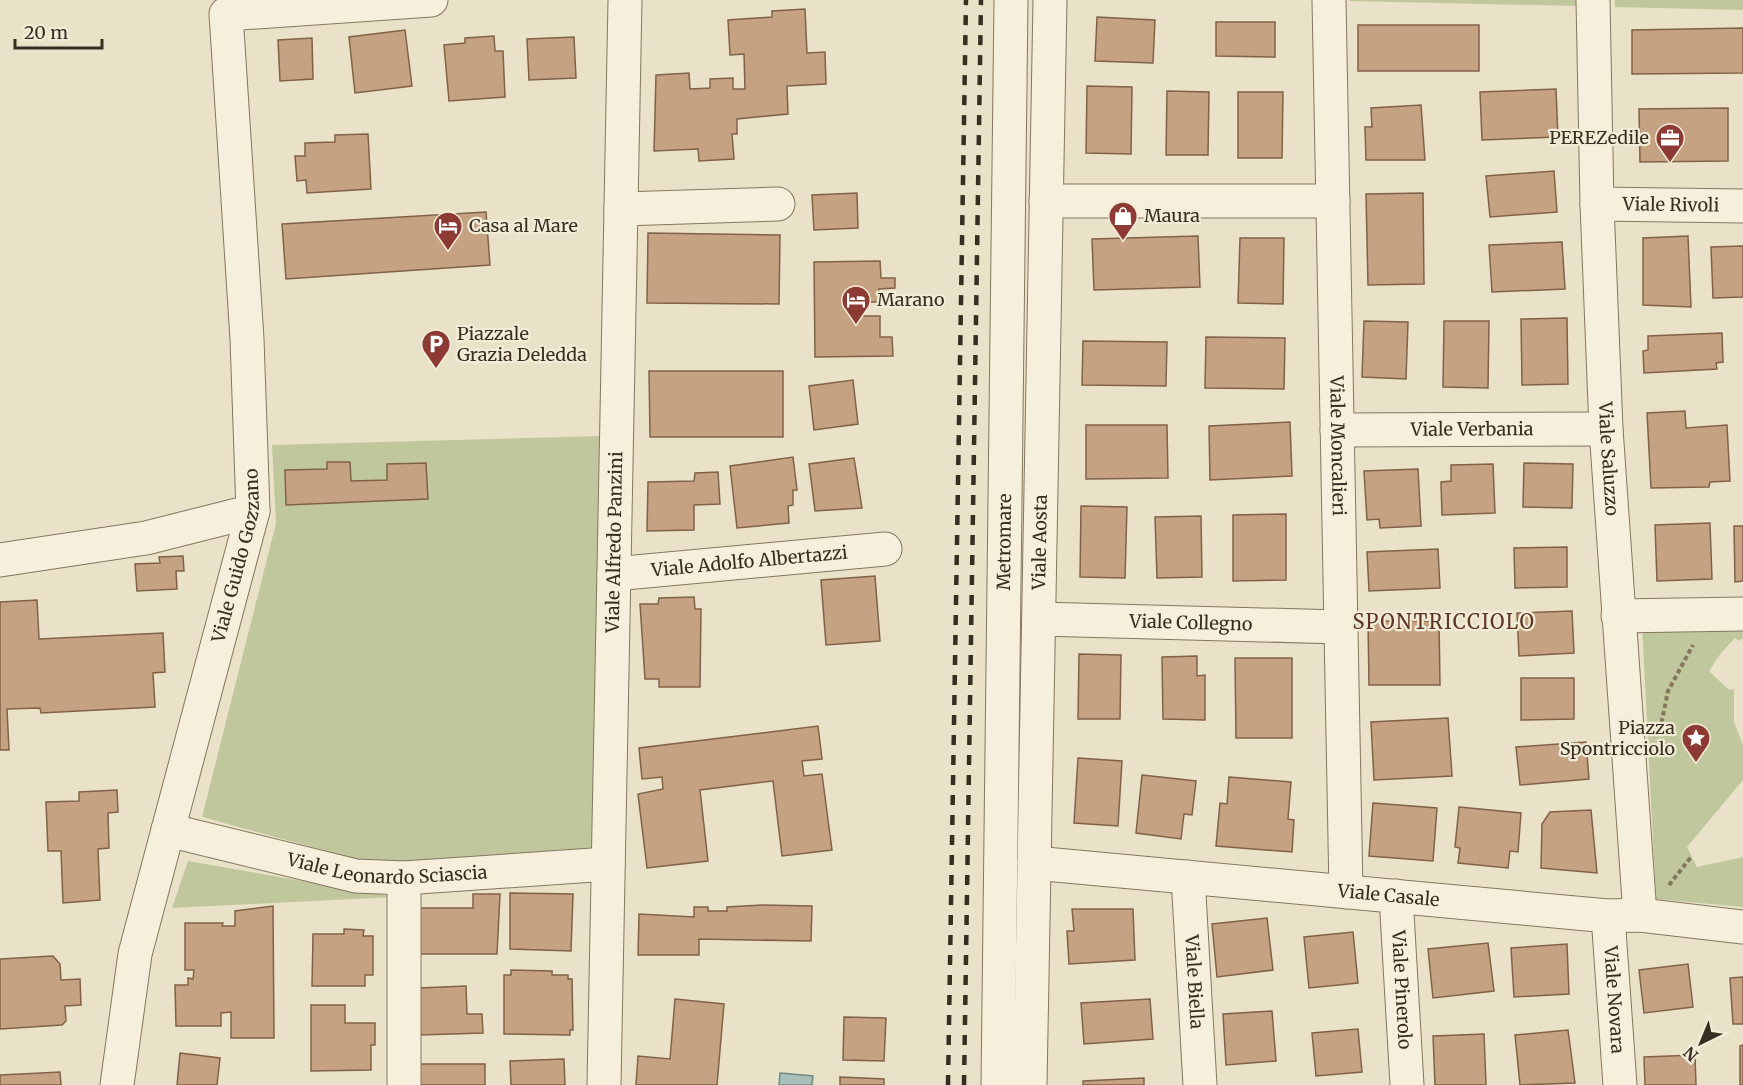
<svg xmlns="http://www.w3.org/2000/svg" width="1743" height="1085" font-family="Merriweather,serif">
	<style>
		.green { fill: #c0c79d }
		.water { fill: #a9bfba; stroke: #708c87; stroke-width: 1.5 }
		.building { fill: #c4a282; stroke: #816247; stroke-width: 1.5 }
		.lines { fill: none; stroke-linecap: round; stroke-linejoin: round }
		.minor-casing { stroke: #85765f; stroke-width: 35 }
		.path { stroke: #85765f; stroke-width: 4; stroke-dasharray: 4.5 3; stroke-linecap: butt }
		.minor { stroke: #f6efdb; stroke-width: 33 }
		.rail { stroke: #372d21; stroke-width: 4.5; stroke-dasharray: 10 10; stroke-linecap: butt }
		.labels { text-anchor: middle; stroke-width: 4.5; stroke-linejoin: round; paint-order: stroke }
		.poi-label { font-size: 18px; fill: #372d21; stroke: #f2ecd7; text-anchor: start }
		.street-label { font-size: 18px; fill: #372d21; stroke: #f2ecd7 }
		.neighbourhood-label { font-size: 20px; letter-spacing: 1.5px; fill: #5f3525; stroke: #f2ecd7 }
	</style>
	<rect width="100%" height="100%" fill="#eae2c8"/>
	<!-- green -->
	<g class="green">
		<polygon points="1350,0 1576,0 1576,6 1350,1"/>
		<polygon points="1615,0 1743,0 1743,10 1615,7"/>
		<polygon points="603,436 595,850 375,864 202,817 276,523 272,445"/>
		<polygon points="1642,625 1743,626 1743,638 1739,641 1735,638 1721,653 1709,671 1729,690 1734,689 1734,722 1743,745 1743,780 1687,847 1697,867 1743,857 1743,907 1656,899"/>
		<polygon points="188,861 395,897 172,908"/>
	</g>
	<!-- water -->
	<polygon class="water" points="780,1073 813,1076 812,1085 779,1085"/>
	<!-- building -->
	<g class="building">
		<polygon points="805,9 807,53 825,52 826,84 787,86 788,114 737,119 737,134 732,134 734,159 699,161 698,149 654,151 656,75 689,73 690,89 710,88 710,79 733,78 733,89 745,89 744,54 730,55 728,20 772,17 772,11"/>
		<polygon points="1097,17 1155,20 1153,63 1095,61"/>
		<polygon points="1216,22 1275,22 1275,57 1216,56"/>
		<rect x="1358" y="25" width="121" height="46"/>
		<polygon points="1743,28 1743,73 1632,74 1632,30"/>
		<polygon points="405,30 412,86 355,93 349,37"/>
		<polygon points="494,36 495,51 503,51 505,97 449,101 444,45 465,43 465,38"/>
		<polygon points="574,37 576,78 529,80 527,39"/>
		<polygon points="312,38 313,79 280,81 278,40"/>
		<polygon points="1087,86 1132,87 1131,154 1086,153"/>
		<polygon points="1556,89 1558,137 1482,140 1480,92"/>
		<polygon points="1167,91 1209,92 1208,155 1166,155"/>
		<polygon points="1238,92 1283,92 1282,158 1238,158"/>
		<polygon points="1421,105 1425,160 1366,160 1365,127 1372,127 1371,108"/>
		<polygon points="1728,108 1728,161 1640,162 1639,109"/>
		<polygon points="368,134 371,189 307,193 306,180 297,181 295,156 305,156 305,143 335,142 335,135"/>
		<polygon points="1554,171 1557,212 1490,217 1486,176"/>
		<polygon points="857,193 858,228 814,230 812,195"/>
		<polygon points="1423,193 1424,284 1368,285 1366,194"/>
		<polygon points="486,212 490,265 286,279 282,224"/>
		<polygon points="648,233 780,235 779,304 647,303"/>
		<polygon points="1198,236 1200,287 1094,290 1092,239"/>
		<polygon points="1688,236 1691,307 1643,305 1643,238"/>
		<polygon points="1240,238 1284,238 1283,304 1238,303"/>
		<polygon points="1562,242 1565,289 1492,292 1489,245"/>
		<polygon points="1743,246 1743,297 1713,298 1711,247"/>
		<polygon points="880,261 881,278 895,278 895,288 879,289 879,302 862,302 862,316 880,316 880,337 892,337 893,356 815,357 814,262"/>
		<polygon points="1567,318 1568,384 1522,385 1521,319"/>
		<polygon points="1364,321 1408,322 1406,379 1362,377"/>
		<polygon points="1444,321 1489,321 1488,388 1443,387"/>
		<polygon points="1722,333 1723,362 1716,363 1717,369 1644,373 1643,351 1648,350 1648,336"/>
		<polygon points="1206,337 1285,338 1284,389 1205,388"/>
		<polygon points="1083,341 1167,342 1166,386 1082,385"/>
		<polygon points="649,371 783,371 783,437 650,437"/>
		<polygon points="853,380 858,424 814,430 809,386"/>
		<polygon points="1685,411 1686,428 1727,425 1730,481 1710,482 1709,487 1651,488 1647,413"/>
		<polygon points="1290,422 1292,476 1210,480 1209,426"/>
		<polygon points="1086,425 1167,425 1168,478 1086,479"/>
		<polygon points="793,457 797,490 793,490 793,505 788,506 789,523 737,528 730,466"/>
		<polygon points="854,458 862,508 815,511 809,464"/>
		<polygon points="327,462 350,462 351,481 387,480 387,464 426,463 428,499 286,505 285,470 327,469"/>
		<polygon points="1524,463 1573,464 1572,508 1523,507"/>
		<polygon points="1493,464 1495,513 1442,515 1441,482 1451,481 1451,465"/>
		<polygon points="1418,469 1421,526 1380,528 1379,519 1367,520 1364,471"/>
		<polygon points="718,472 720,504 694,505 694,530 647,531 648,482 694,481 695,473"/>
		<polygon points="1081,506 1127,507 1125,578 1080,577"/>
		<polygon points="1286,514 1286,580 1233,581 1233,515"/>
		<polygon points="1201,516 1202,577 1157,578 1155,517"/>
		<polygon points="1710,523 1712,579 1657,581 1655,525"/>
		<polygon points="1734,526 1743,526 1743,581 1735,582"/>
		<polygon points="1567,547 1567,587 1515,588 1514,548"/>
		<polygon points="1438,549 1440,588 1369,591 1367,552"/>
		<polygon points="183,556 184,571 176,571 177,589 137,591 135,564 160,563 159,557"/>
		<polygon points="875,576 880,641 826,645 821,580"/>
		<polygon points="694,597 695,609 701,609 700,687 659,687 659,679 645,679 640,604 658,604 659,598"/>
		<polygon points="37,600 39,639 163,633 165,672 153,673 155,707 41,713 40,708 7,709 9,750 0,750 0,602"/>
		<polygon points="1572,611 1574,653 1519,656 1517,613"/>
		<polygon points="1368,621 1439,621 1440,685 1369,685"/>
		<polygon points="1079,654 1121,655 1120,719 1078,719"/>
		<polygon points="1197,656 1197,676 1205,675 1205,720 1163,719 1162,657"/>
		<polygon points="1235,658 1292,658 1292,738 1236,738"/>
		<polygon points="1521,678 1574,678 1574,719 1521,720"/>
		<polygon points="1448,718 1452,776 1374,780 1371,722"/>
		<polygon points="818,726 822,759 802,761 804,776 822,774 832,850 782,856 773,781 700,790 708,861 647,868 638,794 663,789 662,777 642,779 639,748"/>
		<polygon points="1586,742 1589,779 1520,785 1516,747"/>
		<polygon points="1078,758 1122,761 1118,826 1074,823"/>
		<polygon points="1142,775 1196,781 1192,815 1184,814 1181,839 1136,833"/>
		<polygon points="1229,777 1291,782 1288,819 1294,820 1292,852 1216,846 1220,803 1227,804"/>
		<polygon points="117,790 118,812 108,813 109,848 98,849 100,900 63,903 61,851 48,851 46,802 79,801 79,792"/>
		<polygon points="1373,803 1437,808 1433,861 1369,856"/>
		<polygon points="1459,807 1521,813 1518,852 1510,851 1508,868 1458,863 1460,848 1455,847"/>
		<polygon points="1591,810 1597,873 1541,868 1542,824 1550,812"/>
		<polygon points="510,893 573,894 571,951 510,949"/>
		<polygon points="473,894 500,894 497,954 414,954 415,908 473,908"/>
		<polygon points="762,905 812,906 811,941 699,939 699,955 638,955 639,914 694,917 694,907 708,907 708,911 727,911 727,907"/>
		<polygon points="273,906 274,1038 231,1038 231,1012 221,1013 221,1026 176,1026 175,985 188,985 188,978 193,979 194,970 185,970 185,923 223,923 222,926 235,926 235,911"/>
		<polygon points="1072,909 1133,909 1135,960 1069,964 1067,931 1074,931"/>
		<polygon points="1267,918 1273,970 1217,977 1212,924"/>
		<polygon points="344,929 364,930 363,936 373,936 373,975 365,975 365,986 312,986 313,934 344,934"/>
		<polygon points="1353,932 1358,983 1309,988 1304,937"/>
		<polygon points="1488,943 1494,991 1433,998 1428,949"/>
		<polygon points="1567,944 1569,994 1514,997 1511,948"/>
		<polygon points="53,956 60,964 61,980 80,979 81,1005 65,1006 66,1021 62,1025 0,1029 0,959"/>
		<polygon points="1688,964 1693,1007 1644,1013 1639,970"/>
		<polygon points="511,970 552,971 552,975 568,975 568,979 572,979 573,1030 570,1030 570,1035 504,1034 504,975 511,975"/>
		<polygon points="1743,977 1743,1024 1733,1024 1730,978"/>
		<polygon points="466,986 467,1014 482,1014 483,1033 420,1035 419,988"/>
		<polygon points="675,999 724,1004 717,1085 636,1085 638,1056 670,1059"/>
		<polygon points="1150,999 1153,1039 1084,1044 1081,1003"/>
		<polygon points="311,1005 345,1005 345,1023 375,1023 375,1045 371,1045 371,1070 311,1071"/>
		<polygon points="1272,1011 1276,1061 1226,1065 1223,1014"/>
		<polygon points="844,1017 886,1018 884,1061 843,1060"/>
		<polygon points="1358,1029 1362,1072 1316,1076 1312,1033"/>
		<polygon points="1568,1030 1575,1083 1520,1085 1515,1035"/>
		<polygon points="1484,1034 1486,1085 1435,1085 1433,1036"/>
		<polygon points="1743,1045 1743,1085 1740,1085 1740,1046"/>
		<polygon points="180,1053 220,1058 217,1085 177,1085"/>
		<polygon points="1695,1055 1696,1085 1645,1085 1644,1057"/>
		<polygon points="564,1059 565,1085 511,1085 510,1061"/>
		<rect x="419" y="1064" width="66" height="21"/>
		<polygon points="60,1072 61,1085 0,1085 0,1075"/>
		<polygon points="840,1077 884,1079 884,1085 840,1085"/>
		<polygon points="1144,1078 1144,1085 1083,1085 1083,1081"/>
	</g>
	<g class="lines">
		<!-- minor casing -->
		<g class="minor-casing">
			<g id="minor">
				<path id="s1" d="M1329 0 1346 892"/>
				<path id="s2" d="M1593 0 1597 204 1606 429 1640 915"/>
				<polyline points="1046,201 1333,201"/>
				<path id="s3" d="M1597 204 1743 206"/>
				<polyline points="621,209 778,204"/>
				<path id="s4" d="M1337 430 1606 429"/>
				<polyline points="0,560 146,538 253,511"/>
				<path id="s5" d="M614 574 885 549"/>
				<polyline points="1618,616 1743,614"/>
				<path id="s6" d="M1039 619 1341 627"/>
				<path id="s7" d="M168 830 356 876 404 878 608 864"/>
				<path id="s8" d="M1034 863 1608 916 1640 915 1743 927"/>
				<path id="s9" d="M1188 877 1200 1085"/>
				<polyline points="404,878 404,1085"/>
				<path id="s10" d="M1396 896 1407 1085"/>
				<path id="s11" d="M1608 916 1620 1085"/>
				<path id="s12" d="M117 1085 135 954 253 511 247 339 226 14 431 0"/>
				<path id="s13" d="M604 1085 625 0"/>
				<path id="s14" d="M998 1085 1011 0"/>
				<path id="s15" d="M1030 1085 1050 0"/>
			</g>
		</g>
		<!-- path -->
		<g class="path">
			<polyline points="1660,730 1668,691 1693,645"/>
			<polyline points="1669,885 1691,857"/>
		</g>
		<!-- minor -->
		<use href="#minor" class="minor"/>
		<!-- rail -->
		<g class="rail">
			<polyline points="948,1085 966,0"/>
			<polyline points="964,1085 981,0"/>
		</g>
	</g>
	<!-- icons -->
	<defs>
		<g id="office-pin" transform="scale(1.5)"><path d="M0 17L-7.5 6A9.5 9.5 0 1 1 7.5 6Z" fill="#8d3a35" stroke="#f2ecd7"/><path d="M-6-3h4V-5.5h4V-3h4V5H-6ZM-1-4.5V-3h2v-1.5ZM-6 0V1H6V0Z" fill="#fff"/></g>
		<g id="shop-pin" transform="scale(1.5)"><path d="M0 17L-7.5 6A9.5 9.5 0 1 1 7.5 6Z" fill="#8d3a35" stroke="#f2ecd7"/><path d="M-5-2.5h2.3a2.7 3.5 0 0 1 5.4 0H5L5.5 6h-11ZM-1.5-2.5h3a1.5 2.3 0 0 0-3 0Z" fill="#fff"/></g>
		<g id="hotel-pin" transform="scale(1.5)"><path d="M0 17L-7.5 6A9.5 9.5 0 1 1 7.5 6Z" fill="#8d3a35" stroke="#f2ecd7"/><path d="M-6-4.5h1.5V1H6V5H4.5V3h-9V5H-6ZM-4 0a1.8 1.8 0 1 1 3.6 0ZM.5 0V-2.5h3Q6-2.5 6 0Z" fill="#fff"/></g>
		<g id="parking-pin" transform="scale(1.5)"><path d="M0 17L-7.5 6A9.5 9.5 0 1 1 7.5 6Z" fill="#8d3a35" stroke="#f2ecd7"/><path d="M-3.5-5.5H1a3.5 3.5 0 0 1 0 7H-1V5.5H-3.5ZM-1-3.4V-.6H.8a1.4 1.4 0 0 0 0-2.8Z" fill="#fff"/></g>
		<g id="sight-pin" transform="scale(1.5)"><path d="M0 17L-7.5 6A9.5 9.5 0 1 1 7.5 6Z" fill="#8d3a35" stroke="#f2ecd7"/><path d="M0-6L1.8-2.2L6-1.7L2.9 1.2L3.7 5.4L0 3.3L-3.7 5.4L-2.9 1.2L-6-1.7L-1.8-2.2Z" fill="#fff"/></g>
	</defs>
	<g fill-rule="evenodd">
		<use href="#office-pin" x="1670" y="138"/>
		<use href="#shop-pin" x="1123" y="216"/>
		<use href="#hotel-pin" x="448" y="226"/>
		<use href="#hotel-pin" x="856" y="300"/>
		<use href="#parking-pin" x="436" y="344"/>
		<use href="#sight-pin" x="1696" y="738"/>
	</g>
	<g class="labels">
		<!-- poi labels -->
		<g class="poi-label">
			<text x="1649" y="144" text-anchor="end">PEREZedile</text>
			<text x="1144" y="222">Maura</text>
			<text x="469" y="232">Casa al Mare</text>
			<text x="877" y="306">Marano</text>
			<text x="457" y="340">Piazzale<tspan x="457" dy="21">Grazia Deledda</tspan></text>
			<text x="1675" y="734" text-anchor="end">Piazza<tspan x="1675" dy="21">Spontricciolo</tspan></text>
		</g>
		<!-- street labels -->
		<g class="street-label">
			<text dy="6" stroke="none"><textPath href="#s3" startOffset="74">Viale Rivoli</textPath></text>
			<text dy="6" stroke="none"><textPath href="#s4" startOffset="135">Viale Verbania</textPath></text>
			<text dy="6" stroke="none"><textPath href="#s1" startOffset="446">Viale Moncalieri</textPath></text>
			<text dy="6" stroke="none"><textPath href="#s2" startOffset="459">Viale Saluzzo</textPath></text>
			<text dy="6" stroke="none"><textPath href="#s13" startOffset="543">Viale Alfredo Panzini</textPath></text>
			<text dy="6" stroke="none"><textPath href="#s14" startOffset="543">Metromare</textPath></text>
			<text dy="6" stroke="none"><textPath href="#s15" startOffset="543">Viale Aosta</textPath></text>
			<text dy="6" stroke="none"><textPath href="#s12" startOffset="544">Viale Guido Gozzano</textPath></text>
			<text dy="6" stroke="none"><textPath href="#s5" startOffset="136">Viale Adolfo Albertazzi</textPath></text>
			<text dy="6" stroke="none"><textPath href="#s6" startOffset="152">Viale Collegno</textPath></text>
			<text dy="6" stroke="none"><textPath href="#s7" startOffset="224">Viale Leonardo Sciascia</textPath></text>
			<text dy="6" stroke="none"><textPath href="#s8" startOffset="356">Viale Casale</textPath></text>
			<text dy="6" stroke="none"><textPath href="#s9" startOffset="105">Viale Biella</textPath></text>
			<text dy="6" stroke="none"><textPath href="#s10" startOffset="94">Viale Pinerolo</textPath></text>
			<text dy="6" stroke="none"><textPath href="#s11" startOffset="84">Viale Novara</textPath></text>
		</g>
		<!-- neighbourhood labels -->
		<g class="neighbourhood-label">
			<text x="1444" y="629">SPONTRICCIOLO</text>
		</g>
	</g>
	<!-- north arrow -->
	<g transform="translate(1701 1043) rotate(223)" stroke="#f2ecd7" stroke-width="4.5" paint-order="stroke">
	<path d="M0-4.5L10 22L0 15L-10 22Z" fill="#372d21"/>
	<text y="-9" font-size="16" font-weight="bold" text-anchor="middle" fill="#372d21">N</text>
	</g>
	<!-- scale -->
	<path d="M15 39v9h87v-9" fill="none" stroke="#372d21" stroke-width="3"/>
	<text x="24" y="39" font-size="18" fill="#372d21" stroke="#f2ecd7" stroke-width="4.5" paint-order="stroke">20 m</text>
</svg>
